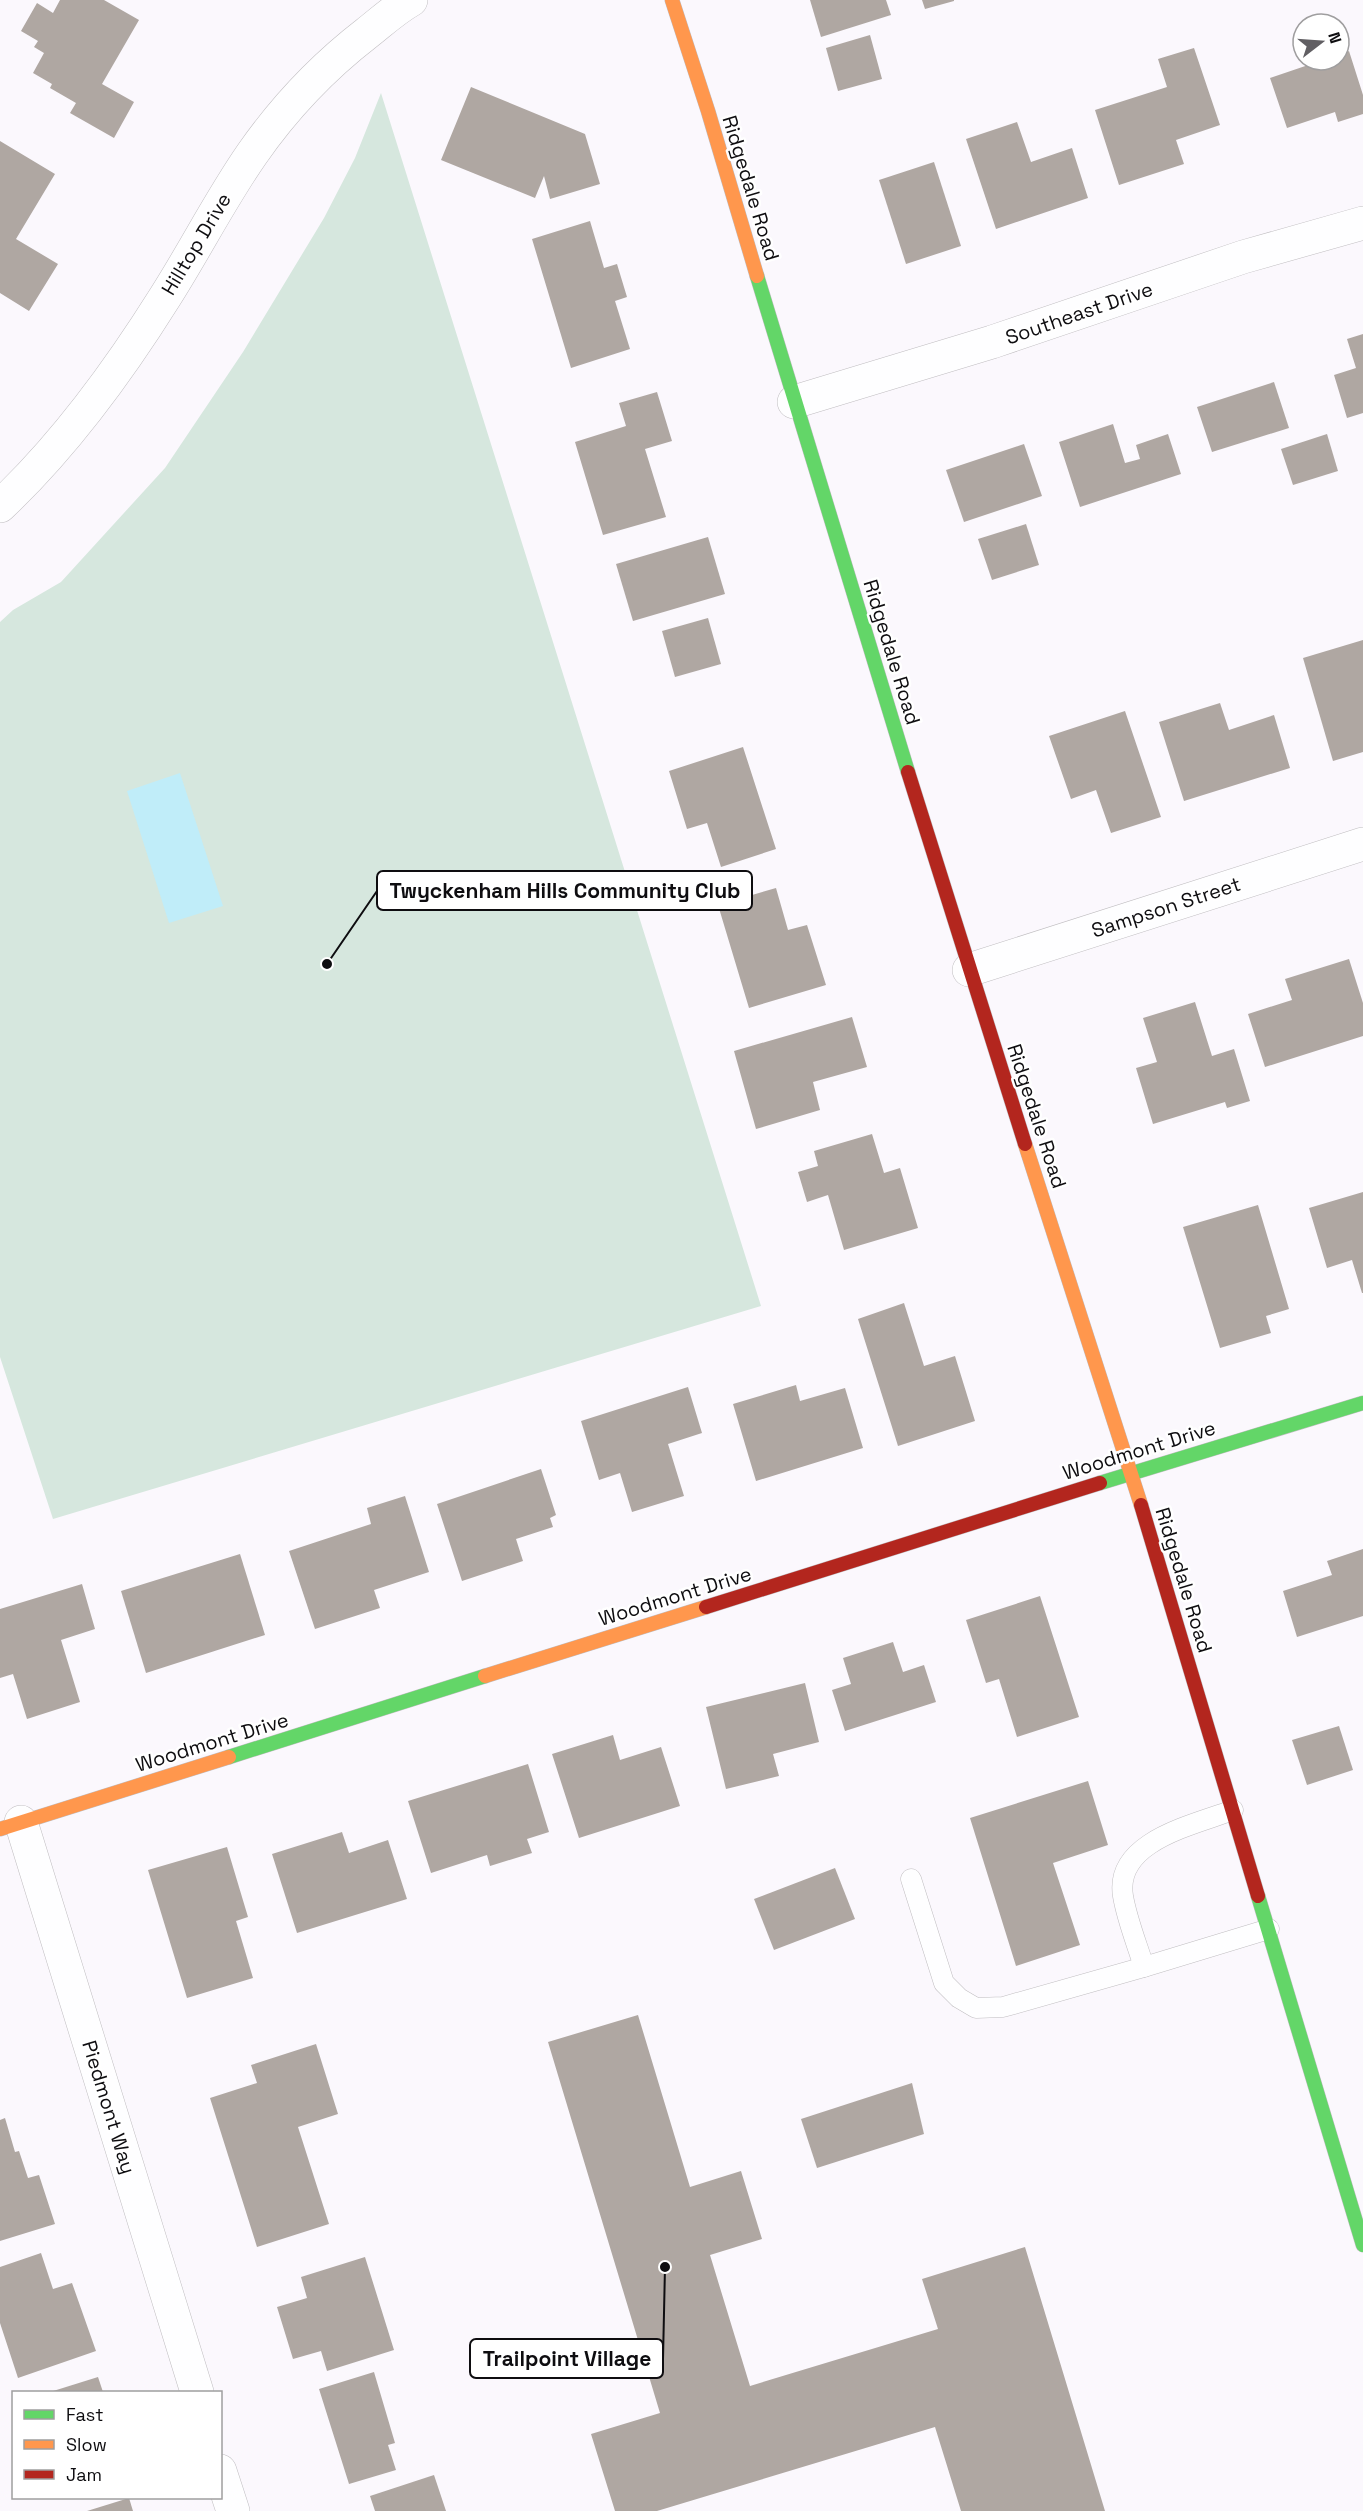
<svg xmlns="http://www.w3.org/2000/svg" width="1363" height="2511" font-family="'Space Grotesk',sans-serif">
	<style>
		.green { fill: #d6e7de }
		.water { fill: #c0edf9 }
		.building { fill: #afa7a2 }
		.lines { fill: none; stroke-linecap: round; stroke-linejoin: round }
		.lane-casing { stroke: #c0bec1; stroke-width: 21 }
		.street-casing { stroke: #c0bec1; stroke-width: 34 }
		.fast-casing { stroke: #c0bec1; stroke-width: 15 }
		.slow-casing { stroke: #c0bec1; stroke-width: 15 }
		.jam-casing { stroke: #c0bec1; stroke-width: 15 }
		.lane { stroke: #fefeff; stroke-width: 20 }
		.street { stroke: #fefeff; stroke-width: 33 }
		.fast { stroke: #63d668; stroke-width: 14 }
		.slow { stroke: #ff974d; stroke-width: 14 }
		.jam { stroke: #b3261e; stroke-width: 14 }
		.labels { text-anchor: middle; stroke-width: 5; stroke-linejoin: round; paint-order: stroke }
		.street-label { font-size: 20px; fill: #0e0d10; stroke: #fff }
		.leader { fill: none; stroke: #0e0d10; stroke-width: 2 }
		.callout-dot { fill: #0e0d10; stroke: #fff; stroke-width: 2 }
		.callout { fill: #fff; stroke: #0e0d10; stroke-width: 2 }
		.callout-label { font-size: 21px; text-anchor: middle; font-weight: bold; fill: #0e0d10 }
	</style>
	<rect width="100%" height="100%" fill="#fbf8fd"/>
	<!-- green -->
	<polygon class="green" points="381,93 761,1306 53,1519 0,1357 0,622 13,610 61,582 165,468 243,352 324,218 355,158"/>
	<!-- water -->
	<polygon class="water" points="180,773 223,906 169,923 127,791"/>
	<!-- building -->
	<g class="building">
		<polygon points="60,0 104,0 139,20 102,84 134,102 114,138 70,113 76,103 50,88 52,84 33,73 44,53 34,47 38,41 21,31 37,3 53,13"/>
		<polygon points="810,0 886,0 891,15 821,37"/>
		<polygon points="922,0 954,0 954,1 925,9"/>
		<polygon points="870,35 882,79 838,91 826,48"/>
		<polygon points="1194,48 1220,125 1176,140 1184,164 1119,185 1095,110 1167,87 1158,59"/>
		<polygon points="1349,51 1363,95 1363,114 1338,122 1335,112 1287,128 1270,78 1323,60 1339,60 1339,55"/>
		<polygon points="471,87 585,134 600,184 550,199 544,176 535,198 441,160"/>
		<polygon points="1017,122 1031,162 1072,148 1088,198 996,229 966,139"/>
		<polygon points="0,141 55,174 16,239 58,264 29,311 0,293"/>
		<polygon points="934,162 961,246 906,264 879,180"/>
		<polygon points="590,221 604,268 617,264 627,297 615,301 630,349 571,368 532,239"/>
		<polygon points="1363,334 1363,413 1347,418 1334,375 1356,368 1347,339"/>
		<polygon points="1274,382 1289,428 1212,452 1197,407"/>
		<polygon points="657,392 672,441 645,449 666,517 603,535 575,442 626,426 619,403"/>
		<polygon points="1113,424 1125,463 1140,459 1136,445 1168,434 1181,474 1080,507 1059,442"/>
		<polygon points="1327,434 1338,471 1293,485 1281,449"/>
		<polygon points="1024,444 1042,496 964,522 946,470"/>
		<polygon points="1026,524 1039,565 992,580 978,539"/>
		<polygon points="708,537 725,594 633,621 616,564"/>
		<polygon points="708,618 721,664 675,677 662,631"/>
		<polygon points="1363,640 1363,752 1333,761 1303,658"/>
		<polygon points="1220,703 1229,730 1274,715 1290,768 1184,801 1159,722"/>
		<polygon points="1125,711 1161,817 1111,833 1096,790 1071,799 1049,736"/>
		<polygon points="743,747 776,849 721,867 707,823 687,829 669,771"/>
		<polygon points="776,888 788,930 807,925 826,985 749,1008 718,905"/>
		<polygon points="1349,959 1363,1003 1363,1036 1265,1067 1248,1014 1292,1000 1285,979"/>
		<polygon points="1195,1002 1212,1056 1234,1049 1250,1101 1227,1108 1225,1102 1153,1124 1136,1068 1157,1062 1143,1018"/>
		<polygon points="852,1017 867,1067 813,1082 820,1110 756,1129 734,1051"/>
		<polygon points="872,1134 884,1173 900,1168 918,1228 844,1250 828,1195 807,1202 798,1172 818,1166 814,1151"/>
		<polygon points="1363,1192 1363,1293 1362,1293 1352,1260 1327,1268 1309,1208"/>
		<polygon points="1258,1205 1289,1309 1266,1316 1271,1333 1220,1348 1183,1227"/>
		<polygon points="904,1303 924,1366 955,1356 975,1421 898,1446 858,1319"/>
		<polygon points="796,1385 800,1401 845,1388 863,1448 756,1481 733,1404"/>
		<polygon points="688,1387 702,1433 668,1444 684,1496 632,1512 620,1473 599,1480 581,1421"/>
		<polygon points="541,1469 556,1515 550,1518 553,1527 516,1539 523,1561 462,1581 437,1504"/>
		<polygon points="405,1496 429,1572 374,1590 380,1608 315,1629 289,1551 371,1524 367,1508"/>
		<polygon points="1363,1549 1363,1616 1297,1637 1283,1591 1332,1575 1327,1561"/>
		<polygon points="240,1554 265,1635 146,1673 121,1591"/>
		<polygon points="82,1584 95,1629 61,1640 80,1702 27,1719 13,1674 0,1678 0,1609"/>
		<polygon points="1040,1596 1079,1717 1017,1737 999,1679 986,1683 966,1620"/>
		<polygon points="893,1642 903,1672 924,1665 936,1702 845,1731 832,1690 851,1684 843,1658"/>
		<polygon points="805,1683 819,1742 773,1754 779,1776 726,1789 706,1707"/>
		<polygon points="1339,1726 1353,1770 1307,1785 1292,1740"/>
		<polygon points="613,1735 620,1760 661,1747 680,1806 579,1838 552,1754"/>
		<polygon points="528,1764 549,1832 527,1839 532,1853 490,1866 487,1855 431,1873 408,1801"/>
		<polygon points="1088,1781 1108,1845 1053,1863 1080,1945 1016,1966 970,1818"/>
		<polygon points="342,1832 349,1853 388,1840 407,1899 297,1933 272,1854"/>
		<polygon points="227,1847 248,1917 236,1921 253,1978 187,1998 148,1870"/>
		<polygon points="835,1868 855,1919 774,1950 754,1899"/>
		<polygon points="638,2015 690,2187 741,2171 762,2239 710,2255 750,2386 938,2329 922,2279 1025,2247 1105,2511 961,2511 935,2427 657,2511 615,2511 591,2434 660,2413 548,2042"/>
		<polygon points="316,2044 338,2114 298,2127 329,2224 257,2247 210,2098 257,2083 251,2065"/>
		<polygon points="912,2083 924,2134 817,2168 801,2119"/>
		<polygon points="5,2118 15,2152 19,2151 28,2178 39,2175 55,2224 0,2241 0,2120"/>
		<polygon points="41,2253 53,2289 72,2283 96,2351 18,2378 0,2323 0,2267"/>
		<polygon points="365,2257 394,2350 327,2371 321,2351 293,2359 277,2307 307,2298 301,2277"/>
		<polygon points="374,2372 395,2443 388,2445 396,2470 349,2484 319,2389"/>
		<polygon points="98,2377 103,2392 50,2392"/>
		<polygon points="434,2475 446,2511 375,2511 370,2496"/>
		<polygon points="129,2498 133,2511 87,2511"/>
	</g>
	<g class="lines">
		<!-- lane casing -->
		<g class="lane-casing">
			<g id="lane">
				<path d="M1233 1810C1194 1825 1114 1841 1123 1896 1127 1920 1137 1944 1144 1967L1269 1929"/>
				<polyline points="911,1879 944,1983 959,1998 976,2008 1003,2007 1144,1967"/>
			</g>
		</g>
		<!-- street casing -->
		<g class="street-casing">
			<g id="street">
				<polyline points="794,402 992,342 1243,257 1363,223"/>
				<path d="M0 506C65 445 118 372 165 297 195 250 220 200 252 154 284 108 323 67 367 33 381 22 395 9 411 0"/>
				<polyline points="969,970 1363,844"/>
				<polyline points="21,1822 197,2392"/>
				<polyline points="220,2471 233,2511"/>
			</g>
		</g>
		<!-- fast casing -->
		<g class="fast-casing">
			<g id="fast">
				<polyline points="757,276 908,772"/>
				<polyline points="1100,1483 1363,1403"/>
				<polyline points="229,1757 485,1676"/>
				<polyline points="1258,1896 1363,2245"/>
			</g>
		</g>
		<!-- slow casing -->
		<g class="slow-casing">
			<g id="slow">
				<polyline points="672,0 708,111 757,276"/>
				<polyline points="1025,1144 1141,1505"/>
				<polyline points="485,1676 706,1607"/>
				<polyline points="0,1829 229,1757"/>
			</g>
		</g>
		<!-- jam casing -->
		<g class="jam-casing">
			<g id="jam">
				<polyline points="908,772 1025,1144"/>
				<polyline points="1141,1505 1258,1896"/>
				<polyline points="706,1607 1100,1483"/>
			</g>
		</g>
		<!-- lane -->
		<use href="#lane" class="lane"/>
		<!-- street -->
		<use href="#street" class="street"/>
		<!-- fast -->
		<use href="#fast" class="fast"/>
		<!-- slow -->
		<use href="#slow" class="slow"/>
		<!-- jam -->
		<use href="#jam" class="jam"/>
	</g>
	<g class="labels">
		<!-- street labels -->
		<g class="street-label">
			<text transform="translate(751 188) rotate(73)" y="7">Ridgedale Road</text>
			<text transform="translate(196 244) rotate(-59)" y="7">Hilltop Drive</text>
			<text transform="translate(1079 313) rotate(-19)" y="7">Southeast Drive</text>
			<text transform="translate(892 652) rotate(73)" y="7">Ridgedale Road</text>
			<text transform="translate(1166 907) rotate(-18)" y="7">Sampson Street</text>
			<text transform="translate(1037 1116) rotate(72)" y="7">Ridgedale Road</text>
			<text transform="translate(1139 1450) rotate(-17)" y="7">Woodmont Drive</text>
			<text transform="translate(1184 1580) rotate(73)" y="7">Ridgedale Road</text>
			<text transform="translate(675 1596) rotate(-17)" y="7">Woodmont Drive</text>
			<text transform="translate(212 1742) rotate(-17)" y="7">Woodmont Drive</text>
			<text transform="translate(109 2107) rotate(73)" y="7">Piedmont Way</text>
		</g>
	</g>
	<!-- callouts -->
	<path class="leader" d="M327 964L377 891M665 2267L663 2359"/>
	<g class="callout-dot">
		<circle cx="327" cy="964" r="6"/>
		<circle cx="665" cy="2267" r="6"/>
	</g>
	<g class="callout">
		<rect x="377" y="871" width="375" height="39" rx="6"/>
		<rect x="470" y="2339" width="193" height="39" rx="6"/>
	</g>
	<g class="callout-label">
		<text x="565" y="898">Twyckenham Hills Community Club</text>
		<text x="567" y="2366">Trailpoint Village</text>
	</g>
	<!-- legend -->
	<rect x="12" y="2391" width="210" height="108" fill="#ffffff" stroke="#9f9e9f" stroke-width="1.5"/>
	<rect x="24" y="2410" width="30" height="9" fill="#63d668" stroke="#9f9e9f" stroke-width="1.5"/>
	<text x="66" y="2421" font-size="18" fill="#0e0d10">Fast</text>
	<rect x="24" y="2440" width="30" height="9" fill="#ff974d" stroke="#9f9e9f" stroke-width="1.5"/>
	<text x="66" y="2451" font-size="18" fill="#0e0d10">Slow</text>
	<rect x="24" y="2470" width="30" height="9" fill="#b3261e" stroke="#9f9e9f" stroke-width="1.5"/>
	<text x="66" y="2481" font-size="18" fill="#0e0d10">Jam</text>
	<!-- north arrow -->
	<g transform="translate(1321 42) rotate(73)"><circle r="28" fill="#ffffff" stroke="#9f9e9f" stroke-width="1.5"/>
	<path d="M0-4.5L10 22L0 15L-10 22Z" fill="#615f63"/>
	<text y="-9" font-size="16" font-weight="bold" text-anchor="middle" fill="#0e0d10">N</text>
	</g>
</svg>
